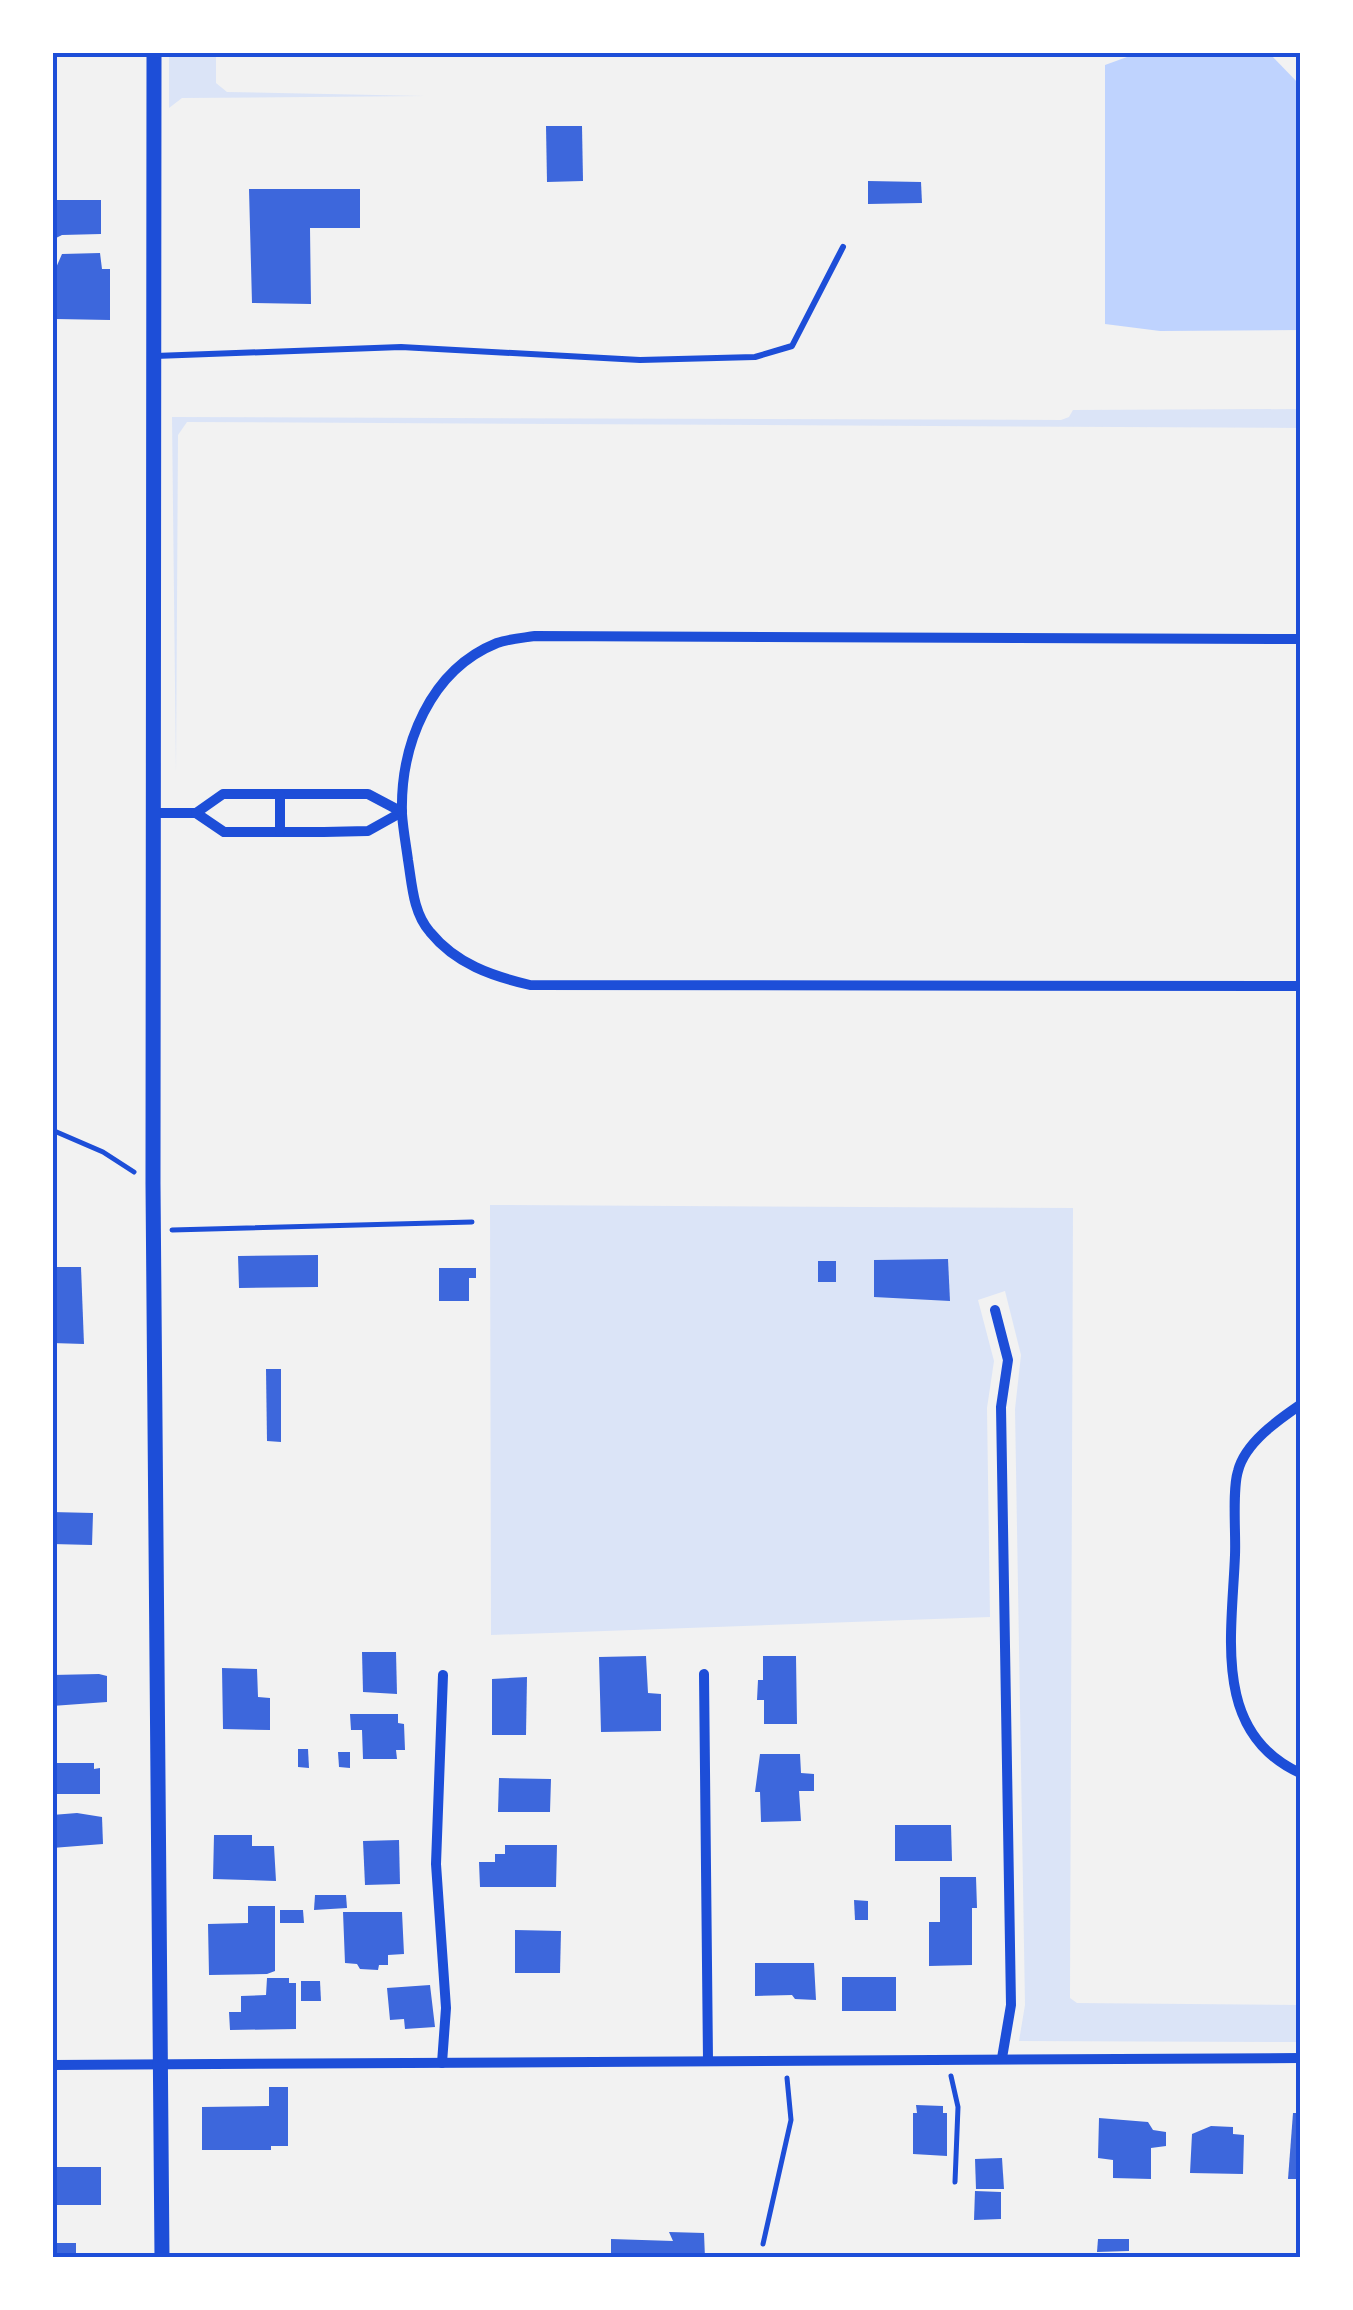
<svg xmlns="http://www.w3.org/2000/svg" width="1353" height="2310" font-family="'DM Sans',sans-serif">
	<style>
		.green { fill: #dbe4f7 }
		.water { fill: #bfd3fe }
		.building { fill: #3d67dc }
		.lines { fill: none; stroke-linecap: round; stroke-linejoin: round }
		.path { stroke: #1d4ed8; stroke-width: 5 }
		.service { stroke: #1d4ed8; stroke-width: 6 }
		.minor { stroke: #1d4ed8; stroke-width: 10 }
		.tertiary { stroke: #1d4ed8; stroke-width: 15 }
		.neatline { fill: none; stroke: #1d4ed8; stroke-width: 4 }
	</style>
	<rect width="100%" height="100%" fill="#f2f2f2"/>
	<!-- green -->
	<g class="green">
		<polygon points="169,52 216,53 216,83 227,92 425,96 182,98 169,108"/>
		<polygon points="1300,409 1300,428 187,422 178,435 176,773 172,417 1061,420 1069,417 1073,410"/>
		<polygon points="490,1205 1073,1208 1070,1998 1077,2003 1300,2005 1300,2042 1019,2041 1025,2005 1015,1409 1021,1355 1005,1291 978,1300 994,1361 987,1408 990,1617 491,1635"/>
	</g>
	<!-- water -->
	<polygon class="water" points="1138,53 1269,53 1300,85 1300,330 1160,331 1105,324 1105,65"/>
	<!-- building -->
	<g class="building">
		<polygon points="546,126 582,126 583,181 547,182"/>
		<polygon points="868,181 921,182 922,203 868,204"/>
		<polygon points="249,189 360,189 360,228 310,228 311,304 252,303"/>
		<polygon points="52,200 101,200 101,234 62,235 52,240"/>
		<polygon points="100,253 102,269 110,269 110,320 56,319 55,270 62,254"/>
		<polygon points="318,1255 318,1287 239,1288 238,1256"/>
		<polygon points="948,1259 950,1301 874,1297 874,1260"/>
		<rect x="818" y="1261" width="18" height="21"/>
		<polygon points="52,1267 81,1267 84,1344 52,1343"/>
		<polygon points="439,1268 476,1268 476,1278 469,1278 469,1301 439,1301"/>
		<polygon points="266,1369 281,1369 281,1442 267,1441"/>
		<polygon points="52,1512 93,1513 92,1545 52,1544"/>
		<polygon points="362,1652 396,1652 397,1694 363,1692"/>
		<polygon points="646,1656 648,1693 661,1694 661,1731 601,1732 599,1657"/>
		<polygon points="763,1656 796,1656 797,1724 764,1724 764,1700 757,1700 758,1680 763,1680"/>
		<polygon points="222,1668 257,1669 258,1697 270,1698 270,1730 223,1729"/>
		<polygon points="99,1674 107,1676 107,1702 52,1706 52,1675"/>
		<polygon points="527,1677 526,1735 492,1735 492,1679"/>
		<polygon points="350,1714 398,1714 398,1723 404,1724 405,1750 396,1750 397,1759 363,1759 362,1730 351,1730"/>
		<polygon points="298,1749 308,1749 309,1768 298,1767"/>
		<polygon points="338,1752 350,1752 350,1768 339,1767"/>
		<polygon points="760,1754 800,1754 801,1773 814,1774 814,1791 799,1791 801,1821 761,1822 760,1792 755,1792"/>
		<polygon points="52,1763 94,1763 94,1769 100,1768 100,1794 53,1794"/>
		<polygon points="499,1778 551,1779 550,1812 498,1812"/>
		<polygon points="77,1813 102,1817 103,1844 52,1848 52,1815"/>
		<polygon points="895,1825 951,1825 952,1861 895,1861"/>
		<polygon points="214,1835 252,1835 252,1846 274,1846 276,1881 213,1879"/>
		<polygon points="399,1840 400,1884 365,1885 363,1841"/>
		<polygon points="505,1845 557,1845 556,1887 480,1887 479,1862 495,1862 495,1854 505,1854"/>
		<polygon points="940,1877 976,1877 977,1908 972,1908 972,1965 929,1966 929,1922 940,1922"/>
		<polygon points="315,1895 346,1895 347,1908 314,1910"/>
		<polygon points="854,1900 868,1901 868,1920 855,1920"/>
		<polygon points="248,1906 275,1906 275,1971 267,1974 209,1975 208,1924 248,1923"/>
		<polygon points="280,1910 303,1910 304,1923 280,1923"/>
		<polygon points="343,1912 402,1912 404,1954 388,1955 388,1965 379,1965 378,1970 360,1969 357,1964 345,1963"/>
		<polygon points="515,1930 561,1931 560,1973 515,1973"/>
		<polygon points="755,1963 814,1963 816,2000 795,1999 792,1995 755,1996"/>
		<rect x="842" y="1977" width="54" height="34"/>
		<polygon points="267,1978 289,1978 289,1983 296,1983 296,2029 230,2030 229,2012 241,2012 241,1996 266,1995"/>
		<polygon points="301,1981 320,1981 321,2001 301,2001"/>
		<polygon points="430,1985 435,2027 405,2029 404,2019 390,2020 387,1988"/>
		<polygon points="269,2087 288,2087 288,2146 271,2146 271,2150 202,2150 202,2107 269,2106"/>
		<polygon points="916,2105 943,2106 943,2113 947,2113 947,2156 913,2154 913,2113 917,2113"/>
		<polygon points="1293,2113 1300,2113 1300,2179 1288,2179"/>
		<polygon points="1099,2118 1148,2122 1153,2130 1166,2132 1166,2146 1151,2148 1151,2179 1113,2178 1113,2160 1098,2158"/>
		<polygon points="1211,2126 1233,2127 1233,2134 1244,2135 1243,2174 1190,2173 1192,2134"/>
		<polygon points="1002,2158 1004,2189 976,2189 975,2159"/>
		<rect x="52" y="2167" width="49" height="38"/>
		<polygon points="975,2191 1001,2192 1001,2219 974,2220"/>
		<polygon points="669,2232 704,2233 705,2258 611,2258 611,2239 673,2241"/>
		<polygon points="1098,2239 1129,2239 1129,2251 1097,2252"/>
		<rect x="52" y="2243" width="24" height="15"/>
	</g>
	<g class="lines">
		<!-- path -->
		<g class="path">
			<polyline points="52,1130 103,1152 134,1172"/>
			<polyline points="172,1230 472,1222"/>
			<polyline points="951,2076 958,2107 955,2182"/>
			<polyline points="763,2244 791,2120 787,2078"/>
		</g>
		<!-- service -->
		<polyline class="service" points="155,356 401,347 640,360 755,357 792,346 843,247"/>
		<!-- minor -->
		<g class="minor">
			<path d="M1300 639 535 636C522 638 508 639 497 643 430 670 400 745 402 814 403 829 406 845 408 860 412 884 413 913 430 932 456 964 492 976 530 985L1300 986"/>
			<polyline points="154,813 196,813 224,832 324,832 368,831 402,812"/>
			<polyline points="196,813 223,794 368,794 402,812"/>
			<polyline points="280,832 280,794"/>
			<polyline points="995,1310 1008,1360 1001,1407 1011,2005 1002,2058"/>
			<path d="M1300 1405C1278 1420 1245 1443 1238 1471 1232 1490 1236 1533 1235 1555 1232 1635 1212 1733 1300 1773"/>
			<polyline points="704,1674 708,2061"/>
			<polyline points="442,2063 446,2008 436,1864 443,1675"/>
			<polyline points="52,2065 1300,2058"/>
		</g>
		<!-- tertiary -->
		<polyline class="tertiary" points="154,52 153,1184 162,2258"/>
	</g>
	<!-- border -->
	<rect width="1353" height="2310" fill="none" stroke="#ffffff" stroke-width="110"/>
	<rect x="55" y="55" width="1243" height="2200" class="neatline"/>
</svg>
